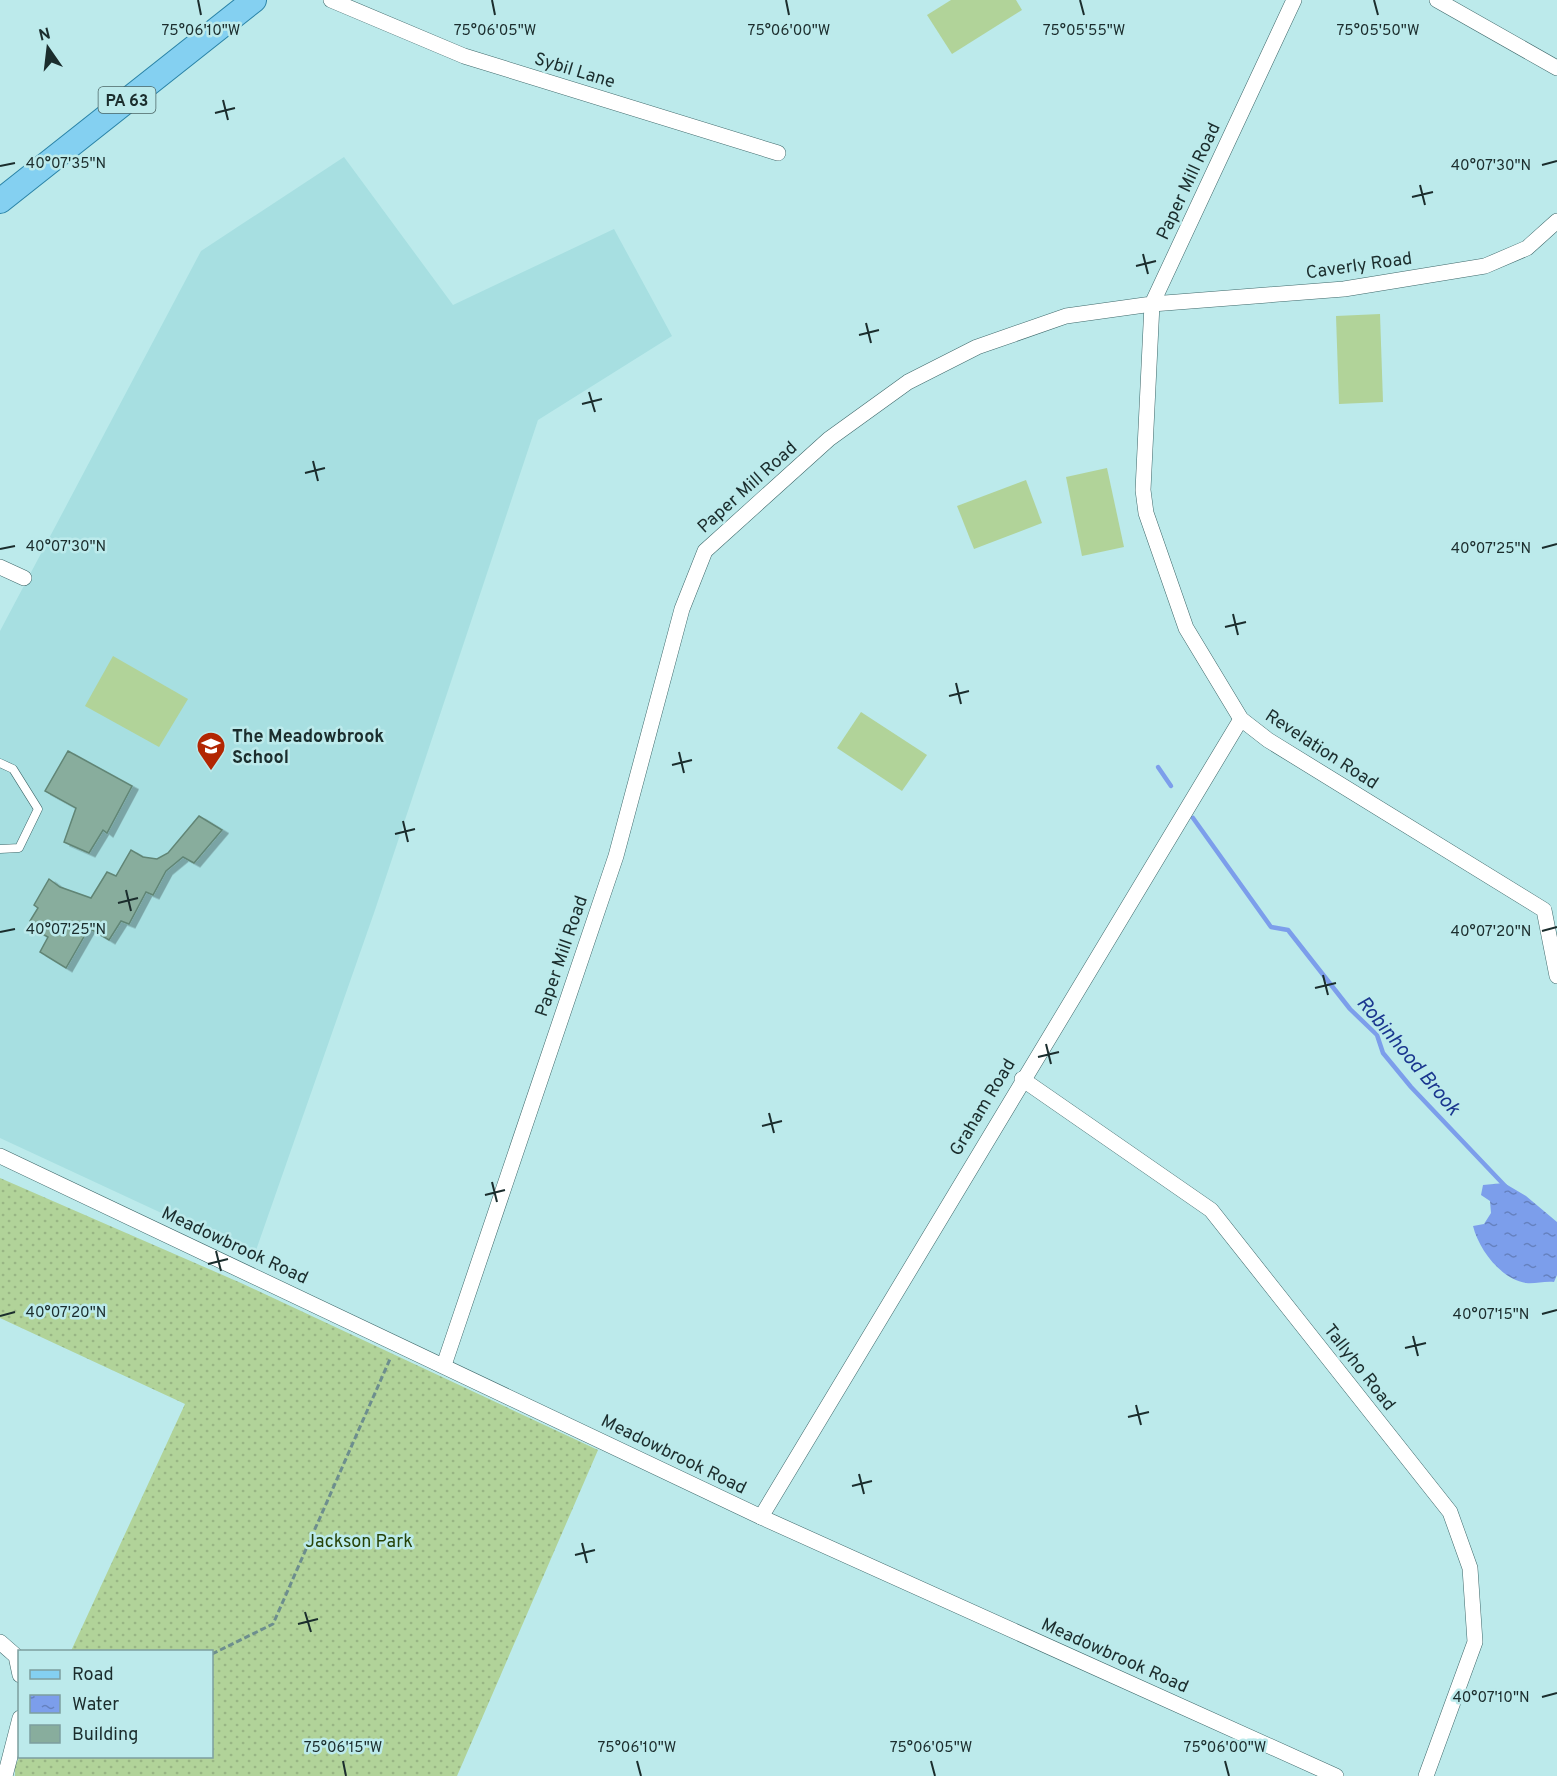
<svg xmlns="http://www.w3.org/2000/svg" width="1557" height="1776" font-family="Overpass,sans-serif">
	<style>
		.built { fill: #a7dfe1 }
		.grass { fill: url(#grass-dots) }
		.pitch { fill: #b1d399 }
		.water { fill: url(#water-ripples) }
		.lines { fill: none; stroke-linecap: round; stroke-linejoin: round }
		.stream { stroke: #7c9eeb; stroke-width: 4.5 }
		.building { fill: #88ad9d; stroke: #618575; stroke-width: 1.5; filter: url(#shadow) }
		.lane-casing { stroke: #3e686a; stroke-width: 9 }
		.street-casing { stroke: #3e686a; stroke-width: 16 }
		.primary-casing { stroke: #2a83a7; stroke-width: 26 }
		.path { stroke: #6d8e8e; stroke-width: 3; stroke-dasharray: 6 3; stroke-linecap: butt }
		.lane { stroke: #fff; stroke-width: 8 }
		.street { stroke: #fff; stroke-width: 15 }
		.primary { stroke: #84d0f1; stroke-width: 24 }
		.ticks { fill: none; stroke: #1b2d2d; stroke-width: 2 }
		.labels { text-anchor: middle; stroke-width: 5; stroke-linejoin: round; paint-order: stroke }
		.shield { fill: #bceaeb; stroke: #4b6666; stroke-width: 1.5 }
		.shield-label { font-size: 16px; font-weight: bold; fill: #1b2d2d }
		.street-label { font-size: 18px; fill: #1b2d2d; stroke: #bceaeb }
		.poi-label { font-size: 18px; font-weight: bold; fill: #1b2d2d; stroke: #bceaeb; text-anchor: start }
		.park-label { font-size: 18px; fill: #264308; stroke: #bceaeb }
		.water-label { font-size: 20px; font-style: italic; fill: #1a378f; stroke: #bceaeb }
		.ticks-label { font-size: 15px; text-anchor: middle; fill: #1b2d2d; stroke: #bceaeb; stroke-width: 5; stroke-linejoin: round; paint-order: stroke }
	</style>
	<defs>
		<pattern id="grass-dots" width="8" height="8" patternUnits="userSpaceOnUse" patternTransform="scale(1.5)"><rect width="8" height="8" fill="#b1d399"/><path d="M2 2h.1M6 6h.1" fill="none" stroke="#98b584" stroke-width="1.8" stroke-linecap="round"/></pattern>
		<pattern id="water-ripples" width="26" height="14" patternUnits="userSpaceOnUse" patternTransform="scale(1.5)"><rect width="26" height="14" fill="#7c9eeb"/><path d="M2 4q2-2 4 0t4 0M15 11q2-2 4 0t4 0" fill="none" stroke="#6581bf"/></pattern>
		<filter id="shadow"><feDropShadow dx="6" dy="3.5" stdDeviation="0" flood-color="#0004"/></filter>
	</defs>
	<rect width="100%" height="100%" fill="#bceaeb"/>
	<!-- built -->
	<polygon class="built" points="344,157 453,305 614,229 672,336 538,420 375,910 254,1256 0,1138 0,631 201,251"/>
	<!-- grass -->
	<polygon class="grass" points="0,1178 241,1283 598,1450 457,1776 15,1776 15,1766 20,1756 212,1756 212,1652 71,1651 185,1404 0,1318"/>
	<!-- pitch -->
	<g class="pitch">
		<polygon points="951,0 1016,0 1022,10 952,54 927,15"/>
		<polygon points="1380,314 1383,402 1339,404 1336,316"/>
		<polygon points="1107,468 1124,547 1082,556 1066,477"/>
		<polygon points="1026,480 1042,523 974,549 957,506"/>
		<polygon points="113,656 188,699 159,747 85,706"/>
		<polygon points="861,712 927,755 902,791 837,748"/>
	</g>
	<!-- water -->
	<path class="water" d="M1504 1183 1526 1196 1557 1222V1275L1554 1282C1544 1281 1535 1284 1526 1283 1501 1279 1479 1250 1473 1226L1484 1224 1491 1213 1490 1201 1481 1195 1483 1185Z"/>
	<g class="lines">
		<!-- stream -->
		<g class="stream">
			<polyline points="1158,767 1171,786"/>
			<polyline points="1193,818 1271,927 1288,930 1350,1009 1377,1035 1383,1053 1411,1087 1507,1188"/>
		</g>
	</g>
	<!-- building -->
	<g class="building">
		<polygon points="68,751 132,786 107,833 103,830 89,853 64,842 76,808 45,791"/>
		<polygon points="199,816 222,830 194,863 183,857 166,871 153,895 146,892 129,924 121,921 109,940 89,928 66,968 40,952 48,937 32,928 34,923 30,921 38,908 34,905 49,879 60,887 91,898 107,872 116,876 131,850 143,857 157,859 168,853"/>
	</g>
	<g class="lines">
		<!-- lane casing -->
		<g class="lane-casing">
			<polyline id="lane" points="0,763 13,769 38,809 19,848 0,849"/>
		</g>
		<!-- street casing -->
		<g class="street-casing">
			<g id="street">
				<polyline points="331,0 464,56 778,153"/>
				<polyline points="1437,0 1557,68"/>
				<polyline points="1557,221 1527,248 1485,266 1344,289 1152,304 1143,490 1146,513 1186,628 1241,719 1268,740 1544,910 1557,976"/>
				<polyline points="0,567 24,578"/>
				<polyline points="1022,1079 1211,1210 1450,1512 1470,1568 1475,1642 1426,1776"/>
				<polyline points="0,1156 761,1517 1336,1776"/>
				<polyline points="444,1365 616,856 682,609 705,551 829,439 908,382 977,347 1066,316 1152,304 1294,0"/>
				<polyline points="761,1517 1241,719"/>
				<polyline points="0,1642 16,1656 20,1675"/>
				<polyline points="5,1776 20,1718"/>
			</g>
		</g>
		<!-- primary casing -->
		<g class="primary-casing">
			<polyline id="primary" points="0,201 254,0"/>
		</g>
		<!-- path -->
		<polyline class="path" points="212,1654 273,1624 390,1359"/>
		<!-- lane -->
		<use href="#lane" class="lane"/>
		<!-- street -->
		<use href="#street" class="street"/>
		<!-- primary -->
		<use href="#primary" class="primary"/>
	</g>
	<!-- ticks -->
	<path class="ticks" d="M198 0 201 15M492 0 495 15M786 0 789 15M1080 0 1084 15M1374 0 1378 15M223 100 228 120M215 113 235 108M1542 165 1557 161M0 166 15 163M1420 185 1425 205M1412 197 1433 192M1143 254 1148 274M1136 266 1156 261M866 323 871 343M859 335 879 330M589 392 595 412M582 404 602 399M313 461 318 481M305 473 325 468M1542 548 1557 544M0 549 15 546M1233 614 1238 635M1225 627 1246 622M956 683 961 704M949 696 969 691M679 752 684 773M672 765 692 760M403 821 408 842M395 834 415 829M126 890 131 911M118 903 138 898M1542 931 1557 927M0 932 15 929M1323 975 1328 995M1315 988 1336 983M1046 1044 1051 1064M1038 1057 1059 1052M769 1113 774 1133M762 1126 782 1121M492 1182 497 1202M485 1195 505 1190M216 1251 221 1271M208 1264 228 1259M1542 1314 1557 1310M0 1316 15 1312M1413 1336 1418 1356M1405 1348 1426 1343M1136 1405 1141 1425M1128 1417 1149 1412M859 1474 864 1494M852 1486 872 1481M582 1543 587 1563M575 1555 595 1550M305 1612 311 1632M298 1624 318 1619M1542 1697 1557 1693M343 1761 346 1776M637 1761 641 1776M931 1761 935 1776M1225 1761 1229 1776"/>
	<!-- icons -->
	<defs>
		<g id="school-pin" transform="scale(1.5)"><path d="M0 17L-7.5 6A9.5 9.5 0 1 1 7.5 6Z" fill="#b22602" stroke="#bceaeb"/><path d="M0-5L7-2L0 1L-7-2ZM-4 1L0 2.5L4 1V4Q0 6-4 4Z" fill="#fff"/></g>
	</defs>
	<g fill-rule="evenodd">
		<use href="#school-pin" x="211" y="746"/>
	</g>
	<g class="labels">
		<!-- shield labels -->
		<rect class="shield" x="98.5" y="87" width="57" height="26" rx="4.5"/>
		<g class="shield-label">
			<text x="127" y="106">PA 63</text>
		</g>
		<!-- street labels -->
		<g class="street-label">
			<text transform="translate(575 70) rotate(17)" y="6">Sybil Lane</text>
			<text transform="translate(1188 181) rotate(-65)" y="6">Paper Mill Road</text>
			<text transform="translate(1359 265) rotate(-8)" y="6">Caverly Road</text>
			<text transform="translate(747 487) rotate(-42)" y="6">Paper Mill Road</text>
			<text transform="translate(1322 749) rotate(33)" y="6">Revelation Road</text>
			<text transform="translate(561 956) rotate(-71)" y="6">Paper Mill Road</text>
			<text transform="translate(982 1107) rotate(-59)" y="6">Graham Road</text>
			<text transform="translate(235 1245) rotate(25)" y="6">Meadowbrook Road</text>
			<text transform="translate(1360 1367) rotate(52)" y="6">Tallyho Road</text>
			<text transform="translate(674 1454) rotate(26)" y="6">Meadowbrook Road</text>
			<text transform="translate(1115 1655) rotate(24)" y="6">Meadowbrook Road</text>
		</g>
		<!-- poi labels -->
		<g class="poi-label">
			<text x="232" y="742">The Meadowbrook<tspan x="232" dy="21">School</tspan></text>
		</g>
		<!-- park labels -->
		<g class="park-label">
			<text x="359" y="1547">Jackson Park</text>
		</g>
		<!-- water labels -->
		<g class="water-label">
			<text transform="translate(1409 1055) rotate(50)" y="7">Robinhood Brook</text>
		</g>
	</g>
	<g class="ticks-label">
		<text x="201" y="35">75°06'10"W</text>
		<text x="495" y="35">75°06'05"W</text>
		<text x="789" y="35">75°06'00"W</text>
		<text x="1084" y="35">75°05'55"W</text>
		<text x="1378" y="35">75°05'50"W</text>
		<text x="66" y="168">40°07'35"N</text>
		<text x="1491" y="170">40°07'30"N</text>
		<text x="66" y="551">40°07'30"N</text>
		<text x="1491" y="553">40°07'25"N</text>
		<text x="66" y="934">40°07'25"N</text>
		<text x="1491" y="936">40°07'20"N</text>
		<text x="66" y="1317">40°07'20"N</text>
		<text x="1491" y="1319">40°07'15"N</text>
		<text x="1491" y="1702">40°07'10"N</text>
		<text x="343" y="1752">75°06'15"W</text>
		<text x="637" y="1752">75°06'10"W</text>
		<text x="931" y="1752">75°06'05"W</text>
		<text x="1225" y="1752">75°06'00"W</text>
	</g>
	<!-- legend -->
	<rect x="18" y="1650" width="195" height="108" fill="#bceaeb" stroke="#7c9e9f" stroke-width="1.5"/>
	<rect x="30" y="1670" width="30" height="9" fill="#84d0f1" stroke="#7c9e9f" stroke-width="1.5"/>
	<text x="72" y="1680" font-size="18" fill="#1b2d2d">Road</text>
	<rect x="30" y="1695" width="30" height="18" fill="url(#water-ripples)" stroke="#7c9e9f" stroke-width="1.5"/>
	<text x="72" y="1710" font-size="18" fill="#1b2d2d">Water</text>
	<rect x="30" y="1725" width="30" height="18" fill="#88ad9d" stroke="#7c9e9f" stroke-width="1.5"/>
	<text x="72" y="1740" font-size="18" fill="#1b2d2d">Building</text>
	<!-- north arrow -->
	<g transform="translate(48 48) rotate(346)" stroke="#bceaeb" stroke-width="4.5" paint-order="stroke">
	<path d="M0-4.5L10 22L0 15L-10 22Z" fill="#1b2d2d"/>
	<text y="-9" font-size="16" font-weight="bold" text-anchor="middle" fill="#1b2d2d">N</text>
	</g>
</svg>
